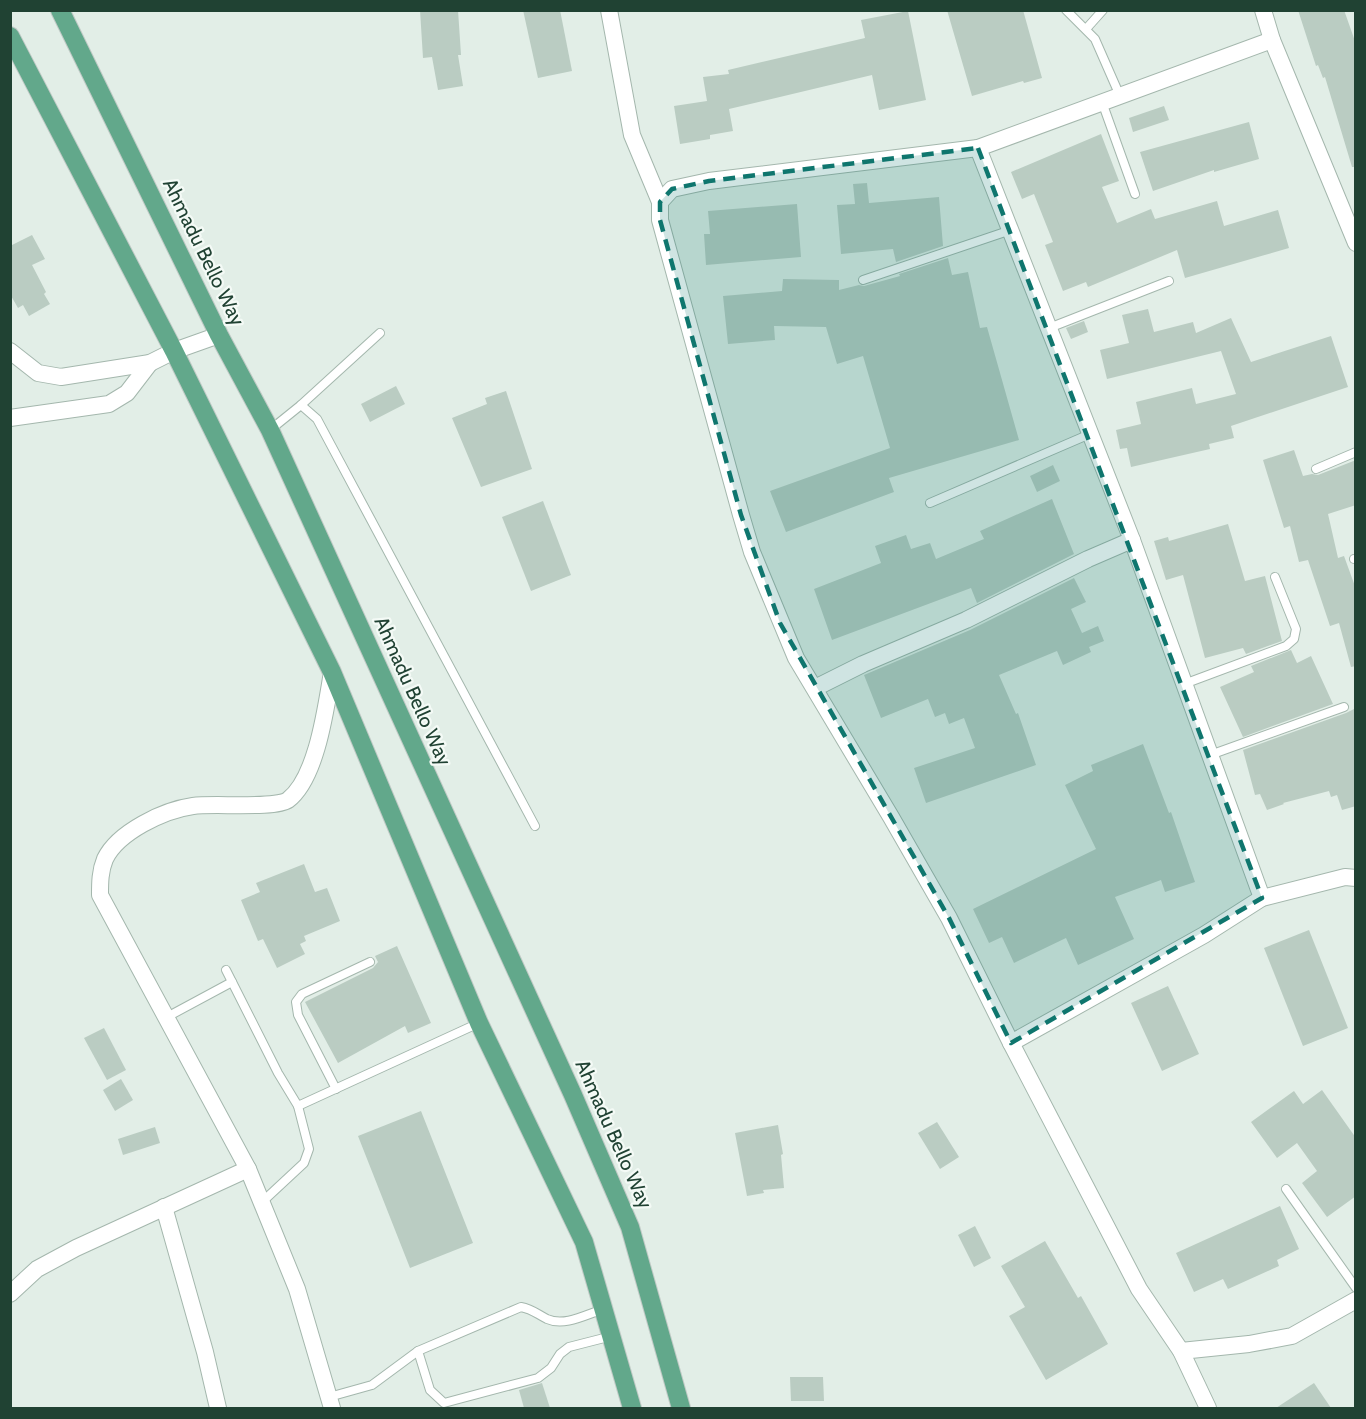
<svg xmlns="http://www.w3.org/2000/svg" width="1366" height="1419" font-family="Cabin,sans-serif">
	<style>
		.building { fill: #baccc2 }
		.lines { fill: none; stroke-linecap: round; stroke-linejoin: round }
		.service-casing { stroke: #a4b7ad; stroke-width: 10 }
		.minor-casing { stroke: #a4b7ad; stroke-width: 18 }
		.primary-casing { stroke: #c1cac6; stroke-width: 20 }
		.service { stroke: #fff; stroke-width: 8 }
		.minor { stroke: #fff; stroke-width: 16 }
		.primary { stroke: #62a88b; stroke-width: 18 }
		.marked { fill: #0f766e; fill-opacity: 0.2; stroke: #0f766e; stroke-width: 4.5; stroke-dasharray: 12 8; stroke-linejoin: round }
		.labels { text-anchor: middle; stroke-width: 4.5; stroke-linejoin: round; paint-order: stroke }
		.street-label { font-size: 20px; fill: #204233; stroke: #f4faf6 }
	</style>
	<rect width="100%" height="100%" fill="#e2eee7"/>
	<!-- building -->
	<g class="building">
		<polygon points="420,10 458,10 461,55 458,55 463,86 438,90 432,57 423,58"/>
		<polygon points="523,10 560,10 572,71 538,78"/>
		<polygon points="947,10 1023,10 1042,78 1024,83 1023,81 972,96"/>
		<polygon points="1298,10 1344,10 1356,44 1356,167 1352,167 1325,77 1323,78 1318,65 1316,66"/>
		<polygon points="908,11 926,100 879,110 872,75 729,109 733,131 710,135 710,139 680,144 674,106 707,101 703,77 729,74 728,70 865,38 861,20"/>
		<polygon points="1164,106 1169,120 1133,132 1129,118"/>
		<polygon points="1249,122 1259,159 1214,172 1214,170 1153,191 1140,152"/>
		<polygon points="1101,134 1119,181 1102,187 1117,223 1151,209 1155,219 1217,201 1224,226 1278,210 1289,248 1185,278 1177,250 1088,287 1086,282 1063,291 1045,245 1053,242 1034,194 1022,199 1011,172"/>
		<polygon points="867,183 869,203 939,197 943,246 896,262 893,249 841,254 837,205 855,204 853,184"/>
		<polygon points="797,204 801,257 706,265 704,234 710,234 708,211"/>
		<polygon points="32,235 45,259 32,265 46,292 44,294 50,304 29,316 23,305 18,308 10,294 10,246"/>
		<polygon points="948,258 952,275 968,272 980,328 987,327 1019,440 889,478 894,492 786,532 770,491 890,448 863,356 837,364 826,327 774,326 775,340 728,344 723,296 782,291 783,279 839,280 839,290 859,285 864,286 900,276 899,274"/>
		<polygon points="1148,309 1154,332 1193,322 1196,333 1231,318 1251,362 1331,336 1348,387 1231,426 1234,438 1209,444 1210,449 1131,467 1127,448 1120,449 1116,430 1141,424 1136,402 1192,388 1196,404 1236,394 1221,351 1107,379 1100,350 1129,343 1122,315"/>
		<polygon points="1084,321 1088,332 1071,339 1066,328"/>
		<polygon points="396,386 405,404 370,422 361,404"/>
		<polygon points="506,391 532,469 481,487 452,418 487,404 485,398"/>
		<polygon points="1294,450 1303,476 1312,474 1318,475 1356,460 1356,505 1328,514 1338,558 1344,556 1356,589 1356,666 1351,667 1339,623 1330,626 1308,560 1299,562 1290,526 1284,528 1263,460"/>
		<polygon points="1053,465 1060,481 1037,492 1030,476"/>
		<polygon points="1052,499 1074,554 977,603 971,588 832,640 814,589 881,563 875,546 906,535 911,549 930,543 936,559 984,539 980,531"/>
		<polygon points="543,501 571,575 531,591 502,517"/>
		<polygon points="1228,524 1245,581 1265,576 1282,641 1246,654 1243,648 1205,658 1183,575 1166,580 1154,541 1168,537 1169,541"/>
		<polygon points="1074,578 1086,602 1071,609 1082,633 1098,626 1104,641 1089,647 1091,652 1063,665 1057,651 999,675 1016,714 1018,713 1036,765 926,803 914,768 975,748 964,718 949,724 945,713 935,717 928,699 881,718 864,675 970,630"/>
		<polygon points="1291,650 1297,663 1311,656 1333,704 1243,737 1220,687 1254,672 1251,666"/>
		<polygon points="1356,708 1356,806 1342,810 1337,795 1331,797 1329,791 1283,803 1284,804 1267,810 1260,794 1255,795 1243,750 1346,713"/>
		<polygon points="1143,744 1169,813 1171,812 1195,882 1165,892 1161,880 1115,897 1134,939 1078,965 1066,938 1014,963 1002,937 989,943 973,909 1096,849 1065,785 1093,771 1091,765"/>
		<polygon points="304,864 315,892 327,888 340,921 304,936 306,941 300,944 305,954 277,968 263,939 258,941 241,900 260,892 256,883"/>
		<polygon points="1309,930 1348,1028 1303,1046 1264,948"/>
		<polygon points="397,946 431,1023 408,1033 405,1026 338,1063 305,1002 373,968 378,962 375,956"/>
		<polygon points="1168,986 1199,1054 1162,1071 1131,1003"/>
		<polygon points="104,1028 126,1070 107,1080 84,1038"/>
		<polygon points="121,1079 133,1100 115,1111 103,1090"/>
		<polygon points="1322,1090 1356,1138 1356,1196 1327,1217 1302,1183 1317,1171 1297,1143 1277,1158 1251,1122 1294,1091 1303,1104"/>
		<polygon points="421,1111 473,1243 410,1268 358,1136"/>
		<polygon points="937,1122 959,1157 940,1169 918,1133"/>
		<polygon points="778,1125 783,1154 781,1155 784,1188 763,1190 764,1193 747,1196 735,1133"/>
		<polygon points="155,1127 160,1143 123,1155 118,1139"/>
		<polygon points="1280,1206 1299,1249 1277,1260 1279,1266 1228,1289 1223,1279 1194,1292 1176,1253"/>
		<polygon points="975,1226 991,1258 974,1267 958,1235"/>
		<polygon points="1045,1241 1078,1298 1081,1296 1108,1344 1046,1380 1009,1316 1025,1307 1001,1266"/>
		<polygon points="790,1377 823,1377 824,1401 791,1401"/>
		<polygon points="542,1383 550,1408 524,1408 519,1390"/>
		<polygon points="1314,1383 1331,1408 1276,1408"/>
	</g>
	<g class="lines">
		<!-- service casing -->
		<g class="service-casing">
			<g id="service">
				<polyline points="1066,10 1095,39 1120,96"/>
				<polyline points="1086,29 1103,10"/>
				<polyline points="1102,102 1135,194"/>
				<polyline points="863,280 1011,230"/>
				<polyline points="1049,328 1169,281"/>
				<polyline points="301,405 317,419 535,826"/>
				<polyline points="270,430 301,405 380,333"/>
				<polyline points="1316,469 1356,452"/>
				<polyline points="930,503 1090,434"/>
				<polyline points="1354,559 1356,559"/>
				<polyline points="1184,684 1286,646 1294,639 1296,629 1275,577"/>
				<polyline points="1210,755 1344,707"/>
				<polyline points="226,970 278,1073 298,1106 479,1023"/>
				<polyline points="167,1017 232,982"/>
				<polyline points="336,1089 298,1015 296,1002 302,994 370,962"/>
				<polyline points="1286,1189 1356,1288"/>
				<polyline points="261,1203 304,1163 309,1149 298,1106"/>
				<path d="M604 1309C587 1314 565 1327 547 1319 537 1314 532 1309 521 1307L418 1351 430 1390 444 1403 538 1378 551 1368 560 1354 569 1347 612 1336"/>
				<polyline points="329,1397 372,1385 418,1351"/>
			</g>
		</g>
		<!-- minor casing -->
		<g class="minor-casing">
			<g id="minor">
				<polyline points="609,10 632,135 660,202"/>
				<polyline points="1263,10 1272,40 1356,243"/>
				<polyline points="978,148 1132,540 1262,898"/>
				<polyline points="10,351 38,373 61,377 150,363 174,351 219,335"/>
				<polyline points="10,418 109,404 127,393 150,363"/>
				<polyline points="815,688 863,664 966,620 1088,559 1132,540"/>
				<polyline points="1011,1043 1204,935 1262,898 1345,877 1356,878"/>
				<polyline points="164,1207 205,1352 218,1408"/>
				<polyline points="10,1294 37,1269 76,1248 248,1169"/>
				<polyline points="1181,1351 1249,1344 1292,1336 1356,1300"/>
				<path d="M332 1408 297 1289 248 1169 100 895C100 883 100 871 105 859 118 832 164 810 193 806 212 803 275 809 288 800 317 778 326 707 332 672"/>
				<polyline points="1208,1408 1181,1351 1139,1289 1011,1043 949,918 891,817 796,658 752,552 741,515 660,220 660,202 672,189 709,181 978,148 1272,40"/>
			</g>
		</g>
		<!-- primary casing -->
		<g class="primary-casing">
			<g id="primary">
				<polyline points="60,10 219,335 270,430 573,1095 630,1227 681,1408"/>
				<polyline points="10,36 174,351 332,672 479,1023 584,1242 632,1408"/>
			</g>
		</g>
		<!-- service -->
		<use href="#service" class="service"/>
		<!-- minor -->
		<use href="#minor" class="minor"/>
		<!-- primary -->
		<use href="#primary" class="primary"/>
	</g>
	<!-- marked area -->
	<path class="marked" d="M978 148 1262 898 1011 1043 949 918 780 623 741 515 660 220V202L672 189 709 181Z"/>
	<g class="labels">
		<!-- street labels -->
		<g class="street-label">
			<text transform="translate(204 252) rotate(64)" y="7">Ahmadu Bello Way</text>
			<text transform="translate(413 691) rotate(66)" y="7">Ahmadu Bello Way</text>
			<text transform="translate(614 1134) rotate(66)" y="7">Ahmadu Bello Way</text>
		</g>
	</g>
	<!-- border -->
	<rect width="1366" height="1419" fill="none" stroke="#204233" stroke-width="24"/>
</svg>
